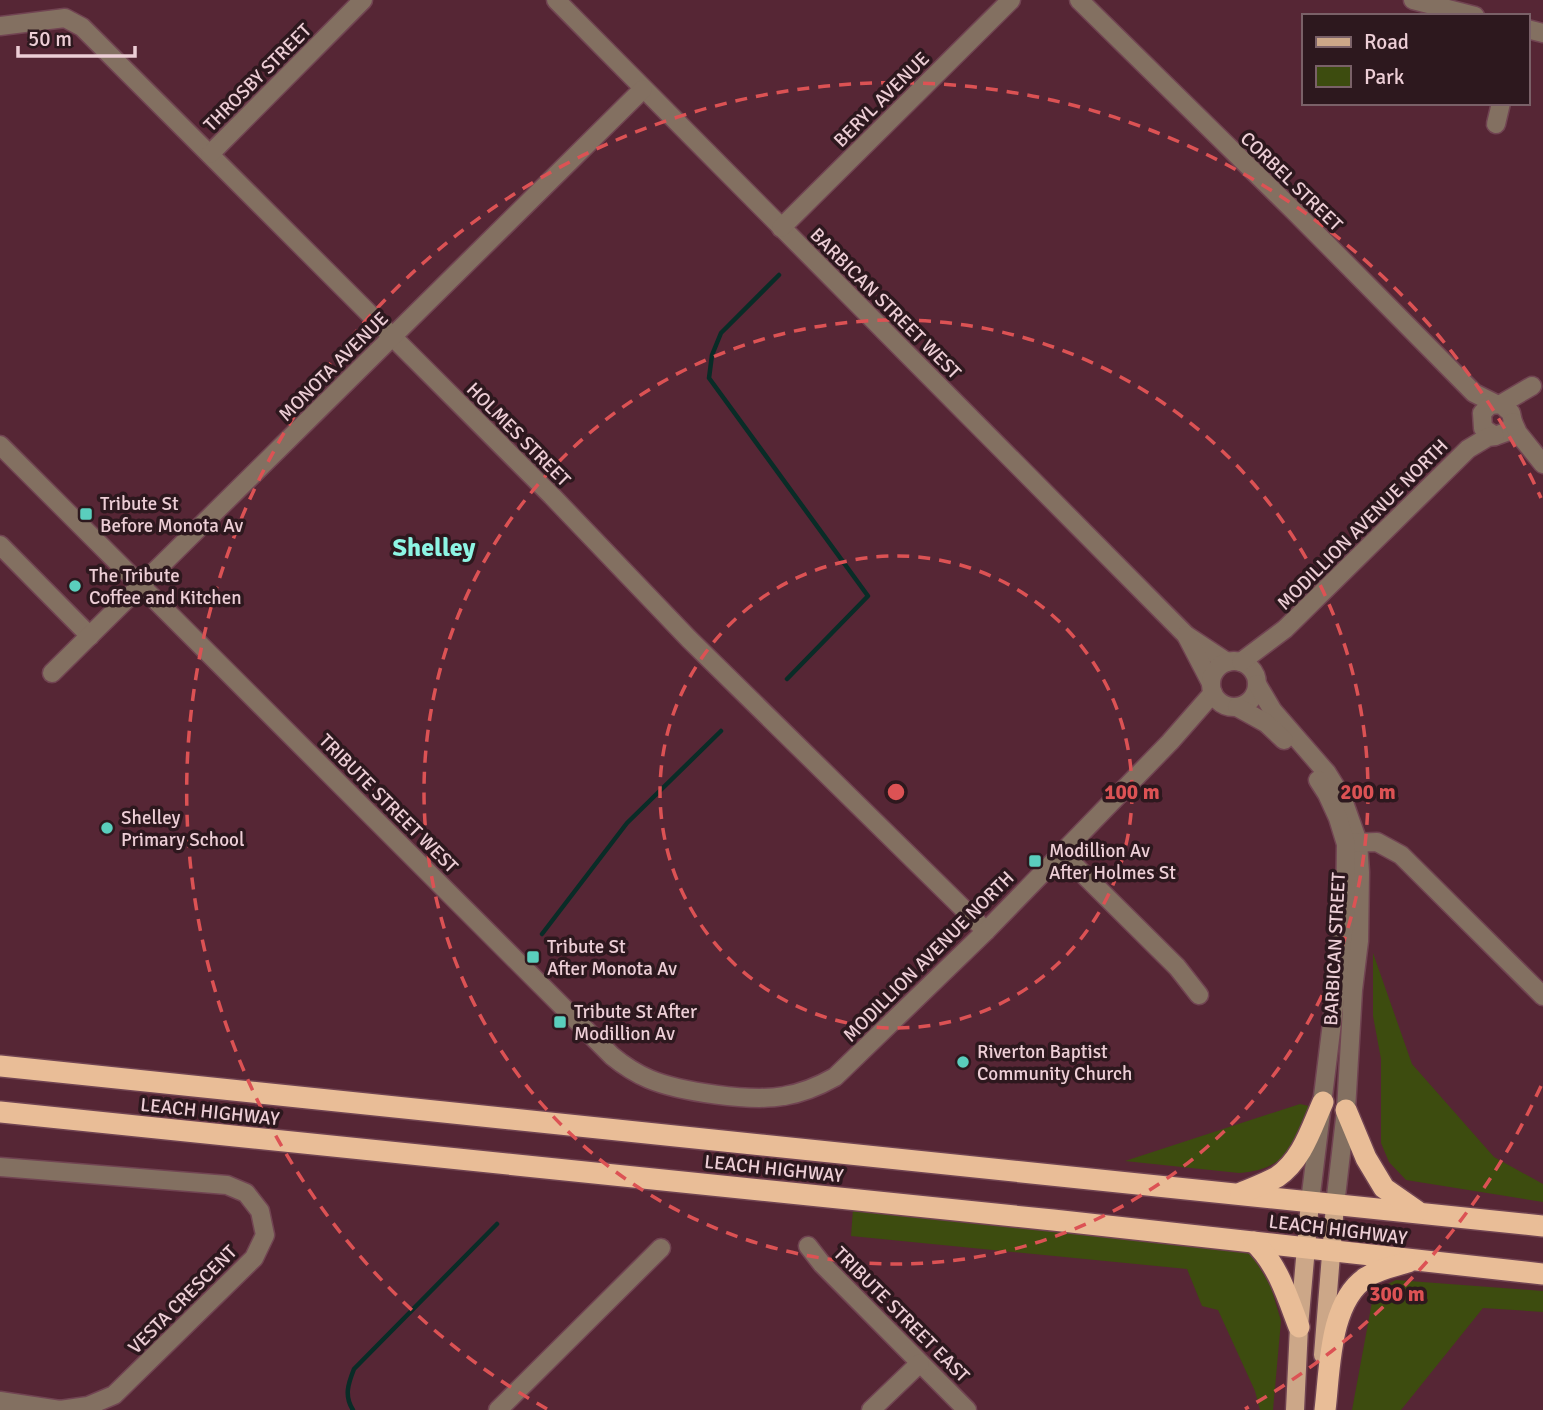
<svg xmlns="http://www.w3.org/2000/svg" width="1543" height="1410" font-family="Signika,sans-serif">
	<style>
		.green { fill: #3d4c0f }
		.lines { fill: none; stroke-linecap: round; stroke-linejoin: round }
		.stream { stroke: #092c27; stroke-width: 4.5 }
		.minor-casing { stroke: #714452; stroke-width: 21 }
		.major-casing { stroke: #714452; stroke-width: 21 }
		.highway-casing { stroke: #714452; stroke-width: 24 }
		.minor { stroke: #837061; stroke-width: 18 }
		.major { stroke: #cca788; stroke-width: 18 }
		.highway { stroke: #e9bd97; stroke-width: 21 }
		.ring { fill: none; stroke: #dc5254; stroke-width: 3.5; stroke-dasharray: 12 9 }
		.poi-dot { fill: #5acebd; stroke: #2d181e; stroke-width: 2.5 }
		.labels { text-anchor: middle; stroke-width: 7; stroke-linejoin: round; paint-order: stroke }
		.street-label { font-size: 19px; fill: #edced6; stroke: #2d181e }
		.poi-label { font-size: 19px; fill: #edced6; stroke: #2d181e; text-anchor: start }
		.district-label { font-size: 26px; font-weight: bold; fill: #8df5e4; stroke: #2d181e }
		.centre { fill: #dc5254; stroke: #2d181e; stroke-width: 3.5 }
		.ring-label { font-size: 21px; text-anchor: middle; font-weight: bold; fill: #dc5254; stroke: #2d181e; stroke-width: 7; stroke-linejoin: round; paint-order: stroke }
	</style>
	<rect width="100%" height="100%" fill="#562635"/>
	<!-- green -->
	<g class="green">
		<polygon points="1373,953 1412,1064 1494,1157 1543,1184 1543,1202 1406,1180 1389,1162 1381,1143 1381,1059 1373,1016"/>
		<path d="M1300 1104 1309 1106C1296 1145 1285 1170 1239 1173L1125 1161Z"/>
		<polygon points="853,1209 1250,1251 1271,1287 1281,1321 1273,1410 1260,1410 1255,1391 1218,1310 1202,1306 1187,1269 851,1236"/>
		<polygon points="1396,1280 1543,1291 1543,1312 1483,1308 1401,1410 1352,1410 1372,1302 1380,1288"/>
	</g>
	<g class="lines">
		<!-- stream -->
		<g class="stream">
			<polyline points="779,275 721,333 712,355 709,378 868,596 787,679"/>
			<polyline points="542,934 627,823 721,731"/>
			<path d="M353 1410C344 1396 348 1384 354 1369L497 1224"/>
		</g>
		<!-- minor casing -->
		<g class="minor-casing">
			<g id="minor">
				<polyline points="556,0 1186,635 1227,662"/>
				<polyline points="1079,0 1295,212 1474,393 1496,404"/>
				<polyline points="1413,0 1475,16"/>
				<polyline points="0,26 65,18 82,27 552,496 689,639 986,931"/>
				<polyline points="1527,29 1543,33"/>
				<polyline points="1496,124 1501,103"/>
				<polyline points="210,154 363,0"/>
				<polyline points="781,228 1011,0"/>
				<polyline points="1501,404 1511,413 1513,422 1509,431 1495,436 1483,428 1482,413 1490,405 1501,404 1532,386"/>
				<polyline points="1513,422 1518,433 1543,464"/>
				<path d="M0 445 612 1056C623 1065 635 1073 649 1079 680 1092 751 1102 784 1096 803 1093 819 1086 835 1077L986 931 1170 742 1213 693"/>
				<polyline points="0,545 90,636"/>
				<polyline points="1186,635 1211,683"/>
				<circle cx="1234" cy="684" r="23"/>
				<polyline points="1241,662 1285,629 1468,449 1488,437 1495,436"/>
				<polyline points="52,673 643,89"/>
				<polyline points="1257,684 1273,711 1327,773 1342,797 1358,842 1360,872 1359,941 1353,990 1346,1110 1335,1205"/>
				<polyline points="1237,707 1266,723 1284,740"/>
				<polyline points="1349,843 1377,842 1401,855 1543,996"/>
				<polyline points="1061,852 1177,967 1199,995"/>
				<polyline points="0,1167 227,1185 246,1193 260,1211 265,1235 254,1258 114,1395 88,1406 60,1410 0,1401"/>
				<polyline points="1310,1202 1345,917 1346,844 1338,818 1327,794 1318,780"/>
				<polyline points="808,1246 822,1264 967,1410"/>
				<polyline points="498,1410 661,1248"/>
				<polyline points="871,1410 920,1363"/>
			</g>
		</g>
		<!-- major casing -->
		<g class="major-casing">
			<g id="major">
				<polyline points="1323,1355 1335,1205"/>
				<polyline points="1295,1410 1299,1327 1310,1202"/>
			</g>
		</g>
		<!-- highway casing -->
		<g class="highway-casing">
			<g id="highway">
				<polyline points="0,1066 1543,1226"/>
				<polyline points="1346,1110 1366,1158 1384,1188 1417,1211"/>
				<polyline points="0,1112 1053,1220 1543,1274"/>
				<path d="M1241 1193C1253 1188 1266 1183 1277 1177 1302 1160 1311 1129 1323 1102"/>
				<path d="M1254 1242C1278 1265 1287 1296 1299 1327"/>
				<path d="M1325 1410C1330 1370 1329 1301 1367 1277 1378 1269 1395 1266 1408 1262"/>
			</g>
		</g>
		<!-- minor -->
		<use href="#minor" class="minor"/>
		<!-- major -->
		<use href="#major" class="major"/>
		<!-- highway -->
		<use href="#highway" class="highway"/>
	</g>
	<!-- distance rings -->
	<g class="ring">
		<circle cx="896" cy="792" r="236"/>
		<circle cx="896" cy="792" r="472"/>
		<path d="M1541 1086A709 709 0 0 1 1245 1409M547 1409A709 709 0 1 1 1541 498"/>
	</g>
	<!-- markers -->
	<g class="poi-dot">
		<rect x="79" y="507" width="14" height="14" rx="3.5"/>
		<circle cx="75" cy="586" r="7"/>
		<circle cx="107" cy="828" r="7"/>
		<rect x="1028" y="854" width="14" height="14" rx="3.5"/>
		<rect x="526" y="950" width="14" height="14" rx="3.5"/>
		<rect x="553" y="1015" width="14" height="14" rx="3.5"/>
		<circle cx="963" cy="1062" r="7"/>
	</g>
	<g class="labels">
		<!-- street labels -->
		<g class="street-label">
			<text transform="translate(257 77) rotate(-45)" y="7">THROSBY STREET</text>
			<text transform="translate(881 99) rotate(-45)" y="7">BERYL AVENUE</text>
			<text transform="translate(1292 181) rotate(44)" y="7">CORBEL STREET</text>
			<text transform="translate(886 303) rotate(45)" y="7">BARBICAN STREET WEST</text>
			<text transform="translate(333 366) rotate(-45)" y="7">MONOTA AVENUE</text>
			<text transform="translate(519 434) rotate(45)" y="7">HOLMES STREET</text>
			<text transform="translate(1362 524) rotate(-45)" y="7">MODILLION AVENUE NORTH</text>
			<text transform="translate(389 803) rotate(45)" y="7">TRIBUTE STREET WEST</text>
			<text transform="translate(1334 949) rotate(-87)" y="7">BARBICAN STREET</text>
			<text transform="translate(928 956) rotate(-45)" y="7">MODILLION AVENUE NORTH</text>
			<text transform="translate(210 1111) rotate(6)" y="7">LEACH HIGHWAY</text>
			<text transform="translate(774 1168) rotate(6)" y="7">LEACH HIGHWAY</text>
			<text transform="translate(1338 1229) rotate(7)" y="7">LEACH HIGHWAY</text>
			<text transform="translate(182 1299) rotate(-45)" y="7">VESTA CRESCENT</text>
			<text transform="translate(902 1314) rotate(45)" y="7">TRIBUTE STREET EAST</text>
		</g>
		<!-- poi labels -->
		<g class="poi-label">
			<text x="100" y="510">Tribute St<tspan x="100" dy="22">Before Monota Av</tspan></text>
			<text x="89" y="582">The Tribute<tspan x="89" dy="22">Coffee and Kitchen</tspan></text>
			<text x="121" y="824">Shelley<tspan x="121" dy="22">Primary School</tspan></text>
			<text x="1049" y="857">Modillion Av<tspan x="1049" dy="22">After Holmes St</tspan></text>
			<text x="547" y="953">Tribute St<tspan x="547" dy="22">After Monota Av</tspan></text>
			<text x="574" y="1018">Tribute St After<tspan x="574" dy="22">Modillion Av</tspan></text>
			<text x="977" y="1058">Riverton Baptist<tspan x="977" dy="22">Community Church</tspan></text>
		</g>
		<!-- district labels -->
		<g class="district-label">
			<text x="434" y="556">Shelley</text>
		</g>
	</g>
	<circle cx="896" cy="792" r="10" class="centre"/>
	<g class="ring-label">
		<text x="1132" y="799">100 m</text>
		<text x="1368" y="799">200 m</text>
		<text x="1397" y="1301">300 m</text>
	</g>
	<!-- legend -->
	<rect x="1302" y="14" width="228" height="91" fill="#2d181e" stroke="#7a6168" stroke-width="2"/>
	<rect x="1316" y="37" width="35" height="10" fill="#cca788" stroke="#7a6168" stroke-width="2"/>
	<text x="1364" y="49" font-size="21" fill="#edced6">Road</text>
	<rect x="1316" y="66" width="35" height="21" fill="#3d4c0f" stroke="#7a6168" stroke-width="2"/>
	<text x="1364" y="84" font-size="21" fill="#edced6">Park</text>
	<!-- scale -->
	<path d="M18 46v10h117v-10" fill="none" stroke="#edced6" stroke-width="3.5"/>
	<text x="28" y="46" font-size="21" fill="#edced6" stroke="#2d181e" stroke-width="5" paint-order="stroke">50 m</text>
</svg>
